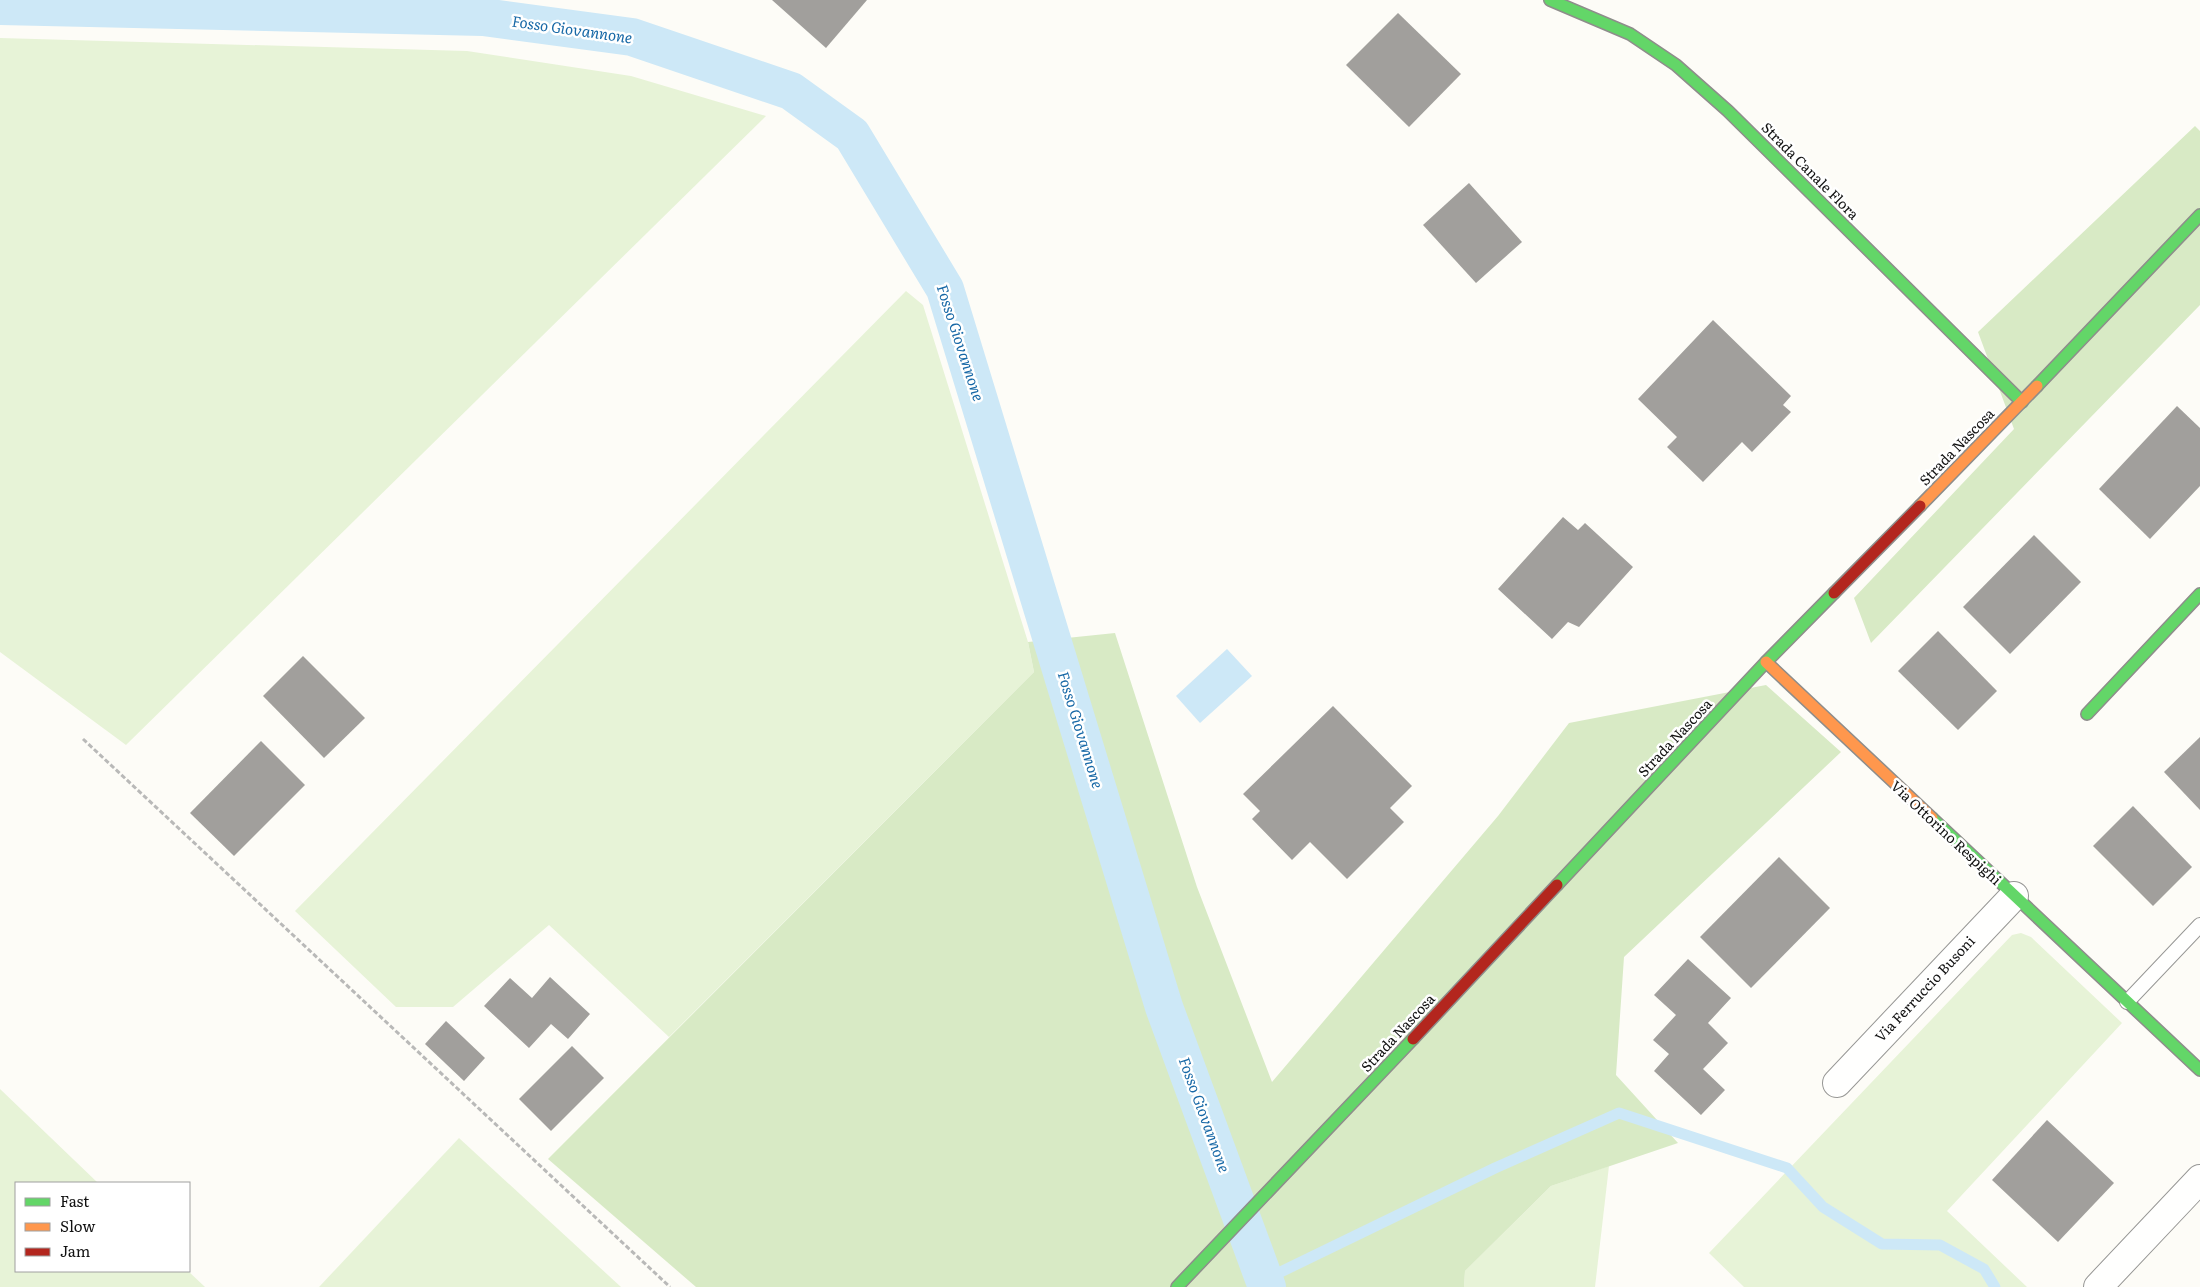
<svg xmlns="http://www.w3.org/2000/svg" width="2200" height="1287" font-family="Literata,serif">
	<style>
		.green { fill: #e7f3d7 }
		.forest { fill: #d8eac5 }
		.water { fill: #cde8f7 }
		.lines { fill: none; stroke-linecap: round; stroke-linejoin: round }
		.stream { stroke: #cde8f7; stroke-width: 11 }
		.canal { stroke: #cde8f7; stroke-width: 38 }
		.building { fill: #a19f9c }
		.lane-casing { stroke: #979795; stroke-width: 16 }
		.street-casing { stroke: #979795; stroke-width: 30 }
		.fast-casing { stroke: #8e8d8b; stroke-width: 14 }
		.slow-casing { stroke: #8e8d8b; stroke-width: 14 }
		.jam-casing { stroke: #8e8d8b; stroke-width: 14 }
		.path { stroke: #b9b9b8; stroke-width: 3; stroke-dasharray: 5 2.5; stroke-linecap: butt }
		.lane { stroke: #fffffe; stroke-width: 14 }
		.street { stroke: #fffffe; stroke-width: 28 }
		.fast { stroke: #63d668; stroke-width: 11 }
		.slow { stroke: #ff974d; stroke-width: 11 }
		.jam { stroke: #b3261e; stroke-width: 11 }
		.labels { text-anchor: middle; stroke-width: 5; stroke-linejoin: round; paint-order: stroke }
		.street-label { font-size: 14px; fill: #111; stroke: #fff }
		.water-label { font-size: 15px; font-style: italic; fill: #1768a6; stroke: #fff }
	</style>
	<rect width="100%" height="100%" fill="#fdfcf7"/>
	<!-- green -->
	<g class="green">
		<polygon points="0,38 467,51 631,76 766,116 126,745 0,652"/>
		<polygon points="906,291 923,305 1028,642 1034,672 669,1037 549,925 453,1007 396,1007 295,911"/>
		<polygon points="2021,933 2031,937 2122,1023 1947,1211 2027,1287 1744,1287 1709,1253 2012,935"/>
		<polygon points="0,1089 98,1183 16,1183 16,1271 188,1271 205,1287 0,1287"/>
		<polygon points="459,1138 621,1287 319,1287"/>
		<polygon points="1609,1166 1595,1287 1464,1287 1465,1271 1551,1186"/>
	</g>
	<!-- forest -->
	<g class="forest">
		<polygon points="2195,126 2200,131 2200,305 1871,643 1854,598 2014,429 1978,332"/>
		<polygon points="1115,633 1197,887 1272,1082 1498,816 1569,723 1766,685 1841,752 1624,957 1616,1075 1678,1143 1551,1186 1465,1271 1464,1287 696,1287 548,1159 1034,672 1028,642"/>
	</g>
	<!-- water -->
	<polygon class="water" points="1227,649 1252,676 1200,723 1176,696"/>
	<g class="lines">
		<!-- stream -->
		<polyline class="stream" points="1264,1280 1495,1168 1619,1113 1787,1168 1823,1207 1882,1244 1940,1245 1984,1269 1995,1287"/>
		<!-- canal -->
		<polyline class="canal" points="0,6 483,17 632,37 791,91 852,135 945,289 1164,1007 1267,1287"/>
	</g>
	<!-- building -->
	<g class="building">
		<polygon points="772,0 867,0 826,48"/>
		<polygon points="1398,13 1461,74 1409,127 1346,65"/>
		<polygon points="1469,183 1522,242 1476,283 1423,225"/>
		<polygon points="1713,320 1791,396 1783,405 1791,412 1752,452 1742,442 1703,482 1667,447 1677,437 1638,399"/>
		<polygon points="2177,406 2200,428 2200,486 2150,539 2099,489"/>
		<polygon points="1563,517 1578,530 1585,523 1633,567 1579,627 1568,622 1552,639 1498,589"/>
		<polygon points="2034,535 2081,582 2010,654 1963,607"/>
		<polygon points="1938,631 1997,691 1958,730 1898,671"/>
		<polygon points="303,656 365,718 324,758 263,696"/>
		<polygon points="1333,706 1412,786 1390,808 1404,822 1347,879 1310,842 1292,860 1252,819 1260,811 1243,794"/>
		<polygon points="2200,737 2200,810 2164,772"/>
		<polygon points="261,741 305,785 234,856 190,813"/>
		<polygon points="2133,806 2192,867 2153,906 2093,846"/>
		<polygon points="1779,857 1830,908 1751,988 1700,937"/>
		<polygon points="1688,959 1731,998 1708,1023 1728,1043 1703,1069 1725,1090 1701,1115 1654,1071 1669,1054 1653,1040 1676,1015 1654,995"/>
		<polygon points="550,977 590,1014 568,1039 551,1024 529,1048 484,1006 510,978 532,998"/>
		<polygon points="446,1021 485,1058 464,1081 425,1044"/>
		<polygon points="572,1046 604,1078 551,1131 519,1099"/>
		<polygon points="2047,1120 2114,1183 2058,1242 1992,1180"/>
	</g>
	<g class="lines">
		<!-- lane casing -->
		<g class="lane-casing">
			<polyline id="lane" points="2127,1002 2200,925"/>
		</g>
		<!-- street casing -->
		<g class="street-casing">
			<g id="street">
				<polyline points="1837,1083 2014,896"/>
				<polyline points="2098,1287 2200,1179"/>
			</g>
		</g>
		<!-- fast casing -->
		<g class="fast-casing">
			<g id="fast">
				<polyline points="1550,0 1630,34 1676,65 1728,111 2022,402"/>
				<polyline points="2037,386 2200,215"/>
				<polyline points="2087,714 2200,594"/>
				<polyline points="1932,818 2200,1070"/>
				<polyline points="1557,885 1766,662 1834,593"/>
				<polyline points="1177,1287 1413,1039"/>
			</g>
		</g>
		<!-- slow casing -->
		<g class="slow-casing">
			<g id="slow">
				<polyline points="1920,506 2037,386"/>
				<polyline points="1766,662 1932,818"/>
			</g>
		</g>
		<!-- jam casing -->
		<g class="jam-casing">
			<g id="jam">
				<polyline points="1834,593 1920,506"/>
				<polyline points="1413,1039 1557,885"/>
			</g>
		</g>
		<!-- path -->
		<polyline class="path" points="83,739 670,1287"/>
		<!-- lane -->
		<use href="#lane" class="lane"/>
		<!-- street -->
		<use href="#street" class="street"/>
		<!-- fast -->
		<use href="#fast" class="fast"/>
		<!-- slow -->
		<use href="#slow" class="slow"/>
		<!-- jam -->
		<use href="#jam" class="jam"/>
	</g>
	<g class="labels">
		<!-- street labels -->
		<g class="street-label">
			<text transform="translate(1810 171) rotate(45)" y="5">Strada Canale Flora</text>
			<text transform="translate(1957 447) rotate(-46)" y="5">Strada Nascosa</text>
			<text transform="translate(1675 738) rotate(-47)" y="5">Strada Nascosa</text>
			<text transform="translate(1946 833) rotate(43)" y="5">Via Ottorino Respighi</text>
			<text transform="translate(1925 989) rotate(-47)" y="5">Via Ferruccio Busoni</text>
			<text transform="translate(1398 1033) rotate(-47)" y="5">Strada Nascosa</text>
		</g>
		<!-- water labels -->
		<g class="water-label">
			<text transform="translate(572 30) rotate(8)" y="5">Fosso Giovannone</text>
			<text transform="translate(960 343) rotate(72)" y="5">Fosso Giovannone</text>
			<text transform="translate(1080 730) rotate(73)" y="5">Fosso Giovannone</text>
			<text transform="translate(1204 1115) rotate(70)" y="5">Fosso Giovannone</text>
		</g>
	</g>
	<!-- legend -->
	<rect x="15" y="1182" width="175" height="90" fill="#ffffff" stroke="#a0a0a0"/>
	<rect x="25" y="1198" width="25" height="8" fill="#63d668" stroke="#a0a0a0"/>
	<text x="60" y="1207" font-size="15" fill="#111111">Fast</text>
	<rect x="25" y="1223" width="25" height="8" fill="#ff974d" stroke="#a0a0a0"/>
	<text x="60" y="1232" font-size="15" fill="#111111">Slow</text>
	<rect x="25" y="1248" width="25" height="8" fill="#b3261e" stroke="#a0a0a0"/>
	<text x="60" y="1257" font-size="15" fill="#111111">Jam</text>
</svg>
